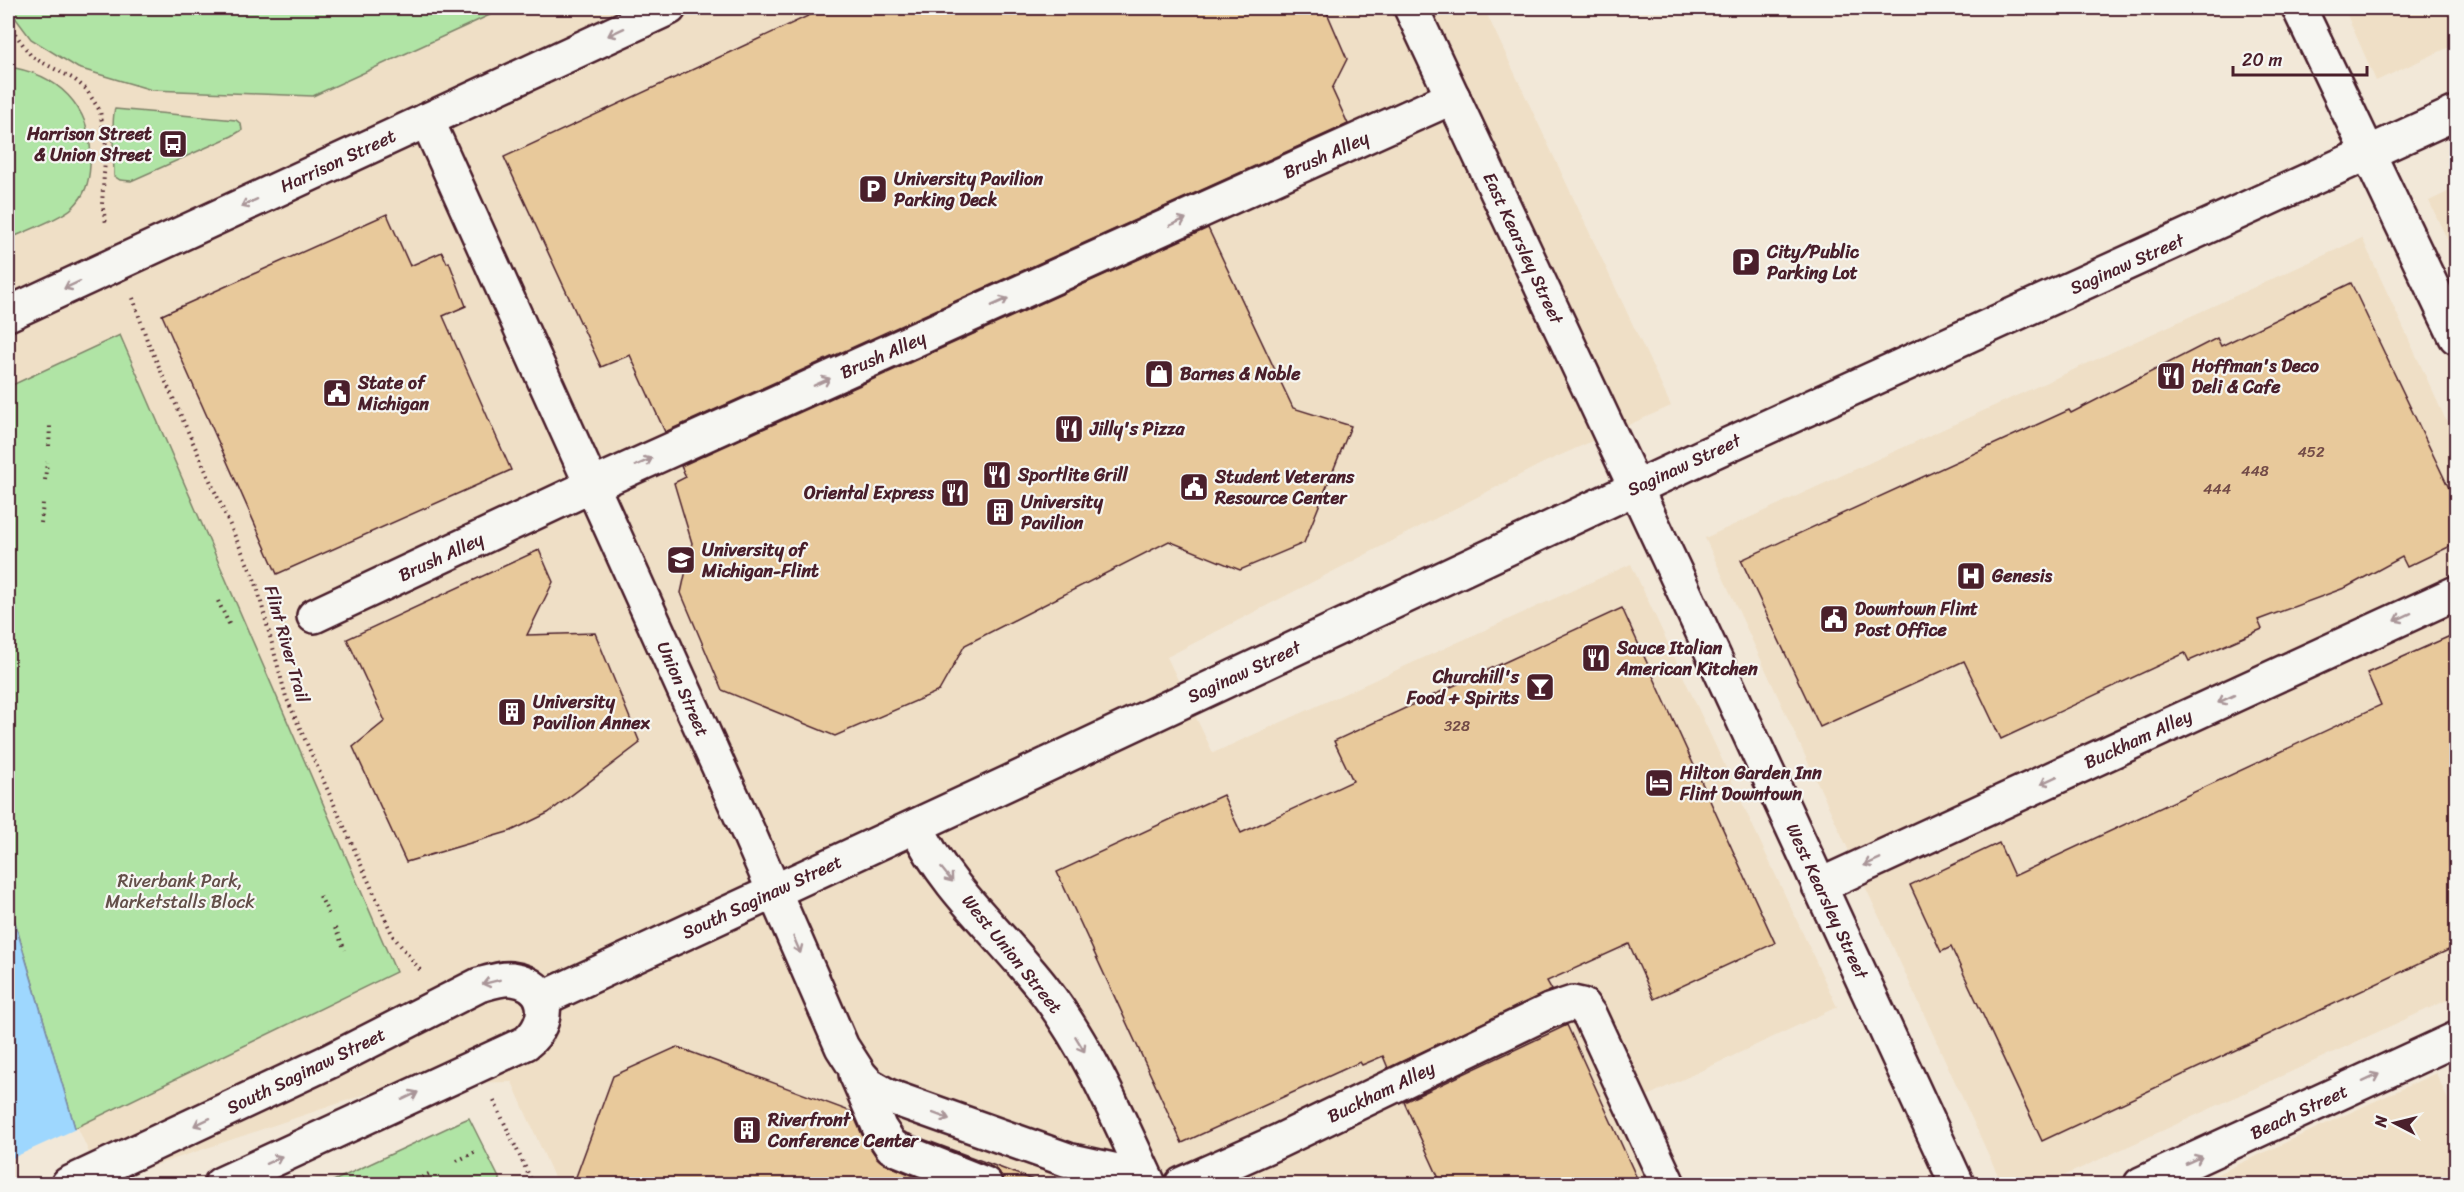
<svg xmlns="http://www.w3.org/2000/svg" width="2464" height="1192" font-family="Sriracha,sans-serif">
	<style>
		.built { fill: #efdfc6 }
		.green { fill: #b0e4a5; stroke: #7d8268; stroke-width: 1.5 }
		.water { fill: #9ed7fe; stroke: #7c8daa; stroke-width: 1.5 }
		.pier { fill: #f2e8d8 }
		.building { fill: #e8c99b; stroke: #4a1f2b; stroke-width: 1.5 }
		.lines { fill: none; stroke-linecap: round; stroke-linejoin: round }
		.minor-casing { stroke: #4a1f2b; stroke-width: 38 }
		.major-casing { stroke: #4a1f2b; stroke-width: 38 }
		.path { stroke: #4a1f2b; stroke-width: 4; stroke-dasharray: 1.5 4.5; stroke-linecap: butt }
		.minor { stroke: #f6f6f2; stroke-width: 33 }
		.major { stroke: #f6f6f2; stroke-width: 33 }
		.oneway { stroke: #a99598 }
		.labels { text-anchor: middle; stroke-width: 4.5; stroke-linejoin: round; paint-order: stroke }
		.number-label { font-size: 15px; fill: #724a47 }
		.poi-label { font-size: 18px; font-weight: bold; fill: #4a1f2b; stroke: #f6f6f2; text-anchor: start }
		.street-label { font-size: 18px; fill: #4a1f2b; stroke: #f6f6f2 }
		.park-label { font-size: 18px; fill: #64504a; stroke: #f6f6f2 }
	</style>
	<rect width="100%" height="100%" fill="#f2e8d8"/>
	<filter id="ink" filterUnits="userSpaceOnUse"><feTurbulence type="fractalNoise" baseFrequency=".0167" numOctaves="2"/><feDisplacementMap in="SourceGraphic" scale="12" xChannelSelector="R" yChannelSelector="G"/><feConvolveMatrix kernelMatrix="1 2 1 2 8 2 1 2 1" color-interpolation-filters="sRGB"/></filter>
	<g filter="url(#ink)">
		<!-- built -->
		<g class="built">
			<polygon points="8,8 1484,8 1671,406 1543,463 1167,657 1213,753 1631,564 1837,1007 1645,1097 1686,1184 557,1184 512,1082 396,1084 100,1184 75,1128 8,899"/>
			<polygon points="2344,8 2456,8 2456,44 2376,81"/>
			<polygon points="2456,188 2456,258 2429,201"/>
			<polygon points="2362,238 2456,442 2456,996 2046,1184 2002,1184 1705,538"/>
			<polygon points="2436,1073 2456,1117 2456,1184 2196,1184"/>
		</g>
		<!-- green -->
		<g class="green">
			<polygon points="8,8 505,8 313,96 152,90 78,68 31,39"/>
			<path d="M15 68C65 78 95 114 90 166 89 183 85 195 73 207 64 217 22 233 8 239V69Z"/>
			<path d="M115 109 236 120 241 124 242 130 232 136 131 181 120 180 114 176C114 164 111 116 115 109Z"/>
			<polygon points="120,335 396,972 75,1128 8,898 8,387"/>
			<polygon points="469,1118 502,1184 327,1184 462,1121"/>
		</g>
		<!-- water -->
		<polygon class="water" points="8,899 75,1128 100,1184 8,1184"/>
		<!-- pier -->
		<polygon class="pier" points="78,1128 103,1184 8,1184 8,1160"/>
		<!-- building -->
		<g class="building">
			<polygon points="825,8 1325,8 1347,59 1332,89 1348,124 665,432 630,355 601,367 504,157"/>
			<polygon points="387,214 410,266 442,252 447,263 449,262 466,306 443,316 511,470 277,574 162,315"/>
			<polygon points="1208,228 1293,408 1351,426 1304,543 1240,570 1169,541 965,645 939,691 835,736 722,690 681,593 692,543 674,483 686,477 681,466"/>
			<polygon points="2351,283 2457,505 2457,543 2407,567 2402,557 2347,587 2258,620 2262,629 2189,661 2185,653 2001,739 1964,661 1820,727 1741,560 2069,410 2071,413 2217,338 2221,346"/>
			<polygon points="539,550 553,582 527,635 595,633 640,743 548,813 511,831 406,862 353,747 385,721 347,639"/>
			<polygon points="1622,608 1775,943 1654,999 1629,944 1547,981 1552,990 1388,1068 1383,1056 1362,1065 1360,1062 1182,1143 1057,872 1223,795 1241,833 1353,781 1334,741"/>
			<polygon points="2457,633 2457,946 2042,1141 1951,947 1941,952 1910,885 1999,843 2014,876 2381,705 2367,673"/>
			<polygon points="1567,1025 1640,1185 1442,1185 1404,1102"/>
			<polygon points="677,1047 852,1112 863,1137 877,1158 885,1164 936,1185 573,1185 613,1076"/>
			<polygon points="904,1132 1036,1181 1035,1185 1003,1185 1000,1173 992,1167"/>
		</g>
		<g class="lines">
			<!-- minor casing -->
			<g class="minor-casing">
				<g id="minor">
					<polyline points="1411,8 1675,572 1957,1184"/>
					<polyline points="2299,8 2456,337"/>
					<polyline points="427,120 750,836 842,1047 860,1075 869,1085 888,1096 1068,1160 1118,1171 1143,1172"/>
					<polyline points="8,314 669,8"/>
					<polyline points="314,616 591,486 1453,97"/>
					<path d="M916 826C946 889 1003 936 1045 991 1090 1050 1118 1118 1149 1184"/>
					<polyline points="1819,886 2456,593"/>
					<polyline points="856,1074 880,1129 892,1147 985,1184"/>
					<polyline points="1182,1184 1279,1141 1549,1011 1573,1003 1582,1005 1590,1016 1668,1184"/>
					<polyline points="2141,1184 2456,1039"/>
				</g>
			</g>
			<!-- major casing -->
			<g class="major-casing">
				<g id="major">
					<polyline points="542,999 1006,784 1708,454 2456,113"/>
					<path d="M68 1184 330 1061 479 985C490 982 501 978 512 979 550 984 552 1022 526 1043L221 1184"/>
				</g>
			</g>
			<!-- path -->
			<g class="path">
				<polyline points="8,24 32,57 74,79 86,89 100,111 106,145 102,204 106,223"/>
				<polyline points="133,298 147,340 256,583 286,697 393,936 420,970"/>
				<polyline points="49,446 50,426"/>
				<polyline points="45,480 47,462"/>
				<polyline points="41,523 43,503"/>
				<polyline points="218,601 231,628"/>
				<polyline points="320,896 330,917"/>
				<polyline points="335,928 345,950"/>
				<polyline points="494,1101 533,1184"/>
				<polyline points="457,1161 477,1151"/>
				<polyline points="411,1182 431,1173"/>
			</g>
			<!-- minor -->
			<use href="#minor" class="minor"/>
			<!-- major -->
			<use href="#major" class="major"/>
		</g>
		<!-- one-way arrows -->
		<defs><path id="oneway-shaft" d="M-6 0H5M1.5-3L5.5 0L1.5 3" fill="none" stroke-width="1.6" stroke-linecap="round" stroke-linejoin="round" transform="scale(1.5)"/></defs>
		<g class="oneway">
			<use href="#oneway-shaft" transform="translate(616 32) rotate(155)"/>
			<use href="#oneway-shaft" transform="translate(249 203) rotate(155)"/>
			<use href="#oneway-shaft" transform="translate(1178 222) rotate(-24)"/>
			<use href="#oneway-shaft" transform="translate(72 285) rotate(155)"/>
			<use href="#oneway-shaft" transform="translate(1000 302) rotate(-24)"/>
			<use href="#oneway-shaft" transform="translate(822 382) rotate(-24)"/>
			<use href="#oneway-shaft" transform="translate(644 462) rotate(-24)"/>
			<use href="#oneway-shaft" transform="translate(2403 617) rotate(155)"/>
			<use href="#oneway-shaft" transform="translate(2226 699) rotate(155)"/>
			<use href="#oneway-shaft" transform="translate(2049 780) rotate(155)"/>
			<use href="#oneway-shaft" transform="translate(1872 862) rotate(156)"/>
			<use href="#oneway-shaft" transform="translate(947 875) rotate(51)"/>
			<use href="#oneway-shaft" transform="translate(797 945) rotate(67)"/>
			<use href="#oneway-shaft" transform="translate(491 982) rotate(166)"/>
			<use href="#oneway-shaft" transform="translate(1080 1044) rotate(59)"/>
			<use href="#oneway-shaft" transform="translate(2371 1078) rotate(-25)"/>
			<use href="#oneway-shaft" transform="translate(410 1096) rotate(-25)"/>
			<use href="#oneway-shaft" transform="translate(941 1116) rotate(20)"/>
			<use href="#oneway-shaft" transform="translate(202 1122) rotate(155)"/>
			<use href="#oneway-shaft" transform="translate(274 1160) rotate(-25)"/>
			<use href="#oneway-shaft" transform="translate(2194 1160) rotate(-24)"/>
		</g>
	</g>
	<!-- icons -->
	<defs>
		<g id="bus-square" transform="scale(1.5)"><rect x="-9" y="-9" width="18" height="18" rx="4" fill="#4a1f2b" stroke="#f6f6f2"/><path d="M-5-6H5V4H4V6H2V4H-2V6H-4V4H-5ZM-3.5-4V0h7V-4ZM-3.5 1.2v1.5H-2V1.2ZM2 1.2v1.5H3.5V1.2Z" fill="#fff"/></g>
		<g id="parking-square" transform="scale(1.5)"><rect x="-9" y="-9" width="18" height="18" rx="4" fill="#4a1f2b" stroke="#f6f6f2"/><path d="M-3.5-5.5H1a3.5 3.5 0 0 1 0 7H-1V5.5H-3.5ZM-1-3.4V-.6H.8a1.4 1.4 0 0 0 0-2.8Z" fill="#fff"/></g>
		<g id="shop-square" transform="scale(1.5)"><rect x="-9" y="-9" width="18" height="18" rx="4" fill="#4a1f2b" stroke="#f6f6f2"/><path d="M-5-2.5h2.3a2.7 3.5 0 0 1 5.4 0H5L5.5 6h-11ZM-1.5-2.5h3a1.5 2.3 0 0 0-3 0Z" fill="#fff"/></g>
		<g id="restaurant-square" transform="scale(1.5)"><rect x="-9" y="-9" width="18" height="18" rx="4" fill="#4a1f2b" stroke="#f6f6f2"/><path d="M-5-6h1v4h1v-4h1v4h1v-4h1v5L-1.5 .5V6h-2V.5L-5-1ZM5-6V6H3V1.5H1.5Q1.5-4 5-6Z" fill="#fff"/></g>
		<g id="civic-square" transform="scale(1.5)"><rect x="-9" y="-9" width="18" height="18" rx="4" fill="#4a1f2b" stroke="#f6f6f2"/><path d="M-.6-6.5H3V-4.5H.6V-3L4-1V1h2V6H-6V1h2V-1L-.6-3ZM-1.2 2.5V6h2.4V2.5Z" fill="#fff"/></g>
		<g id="building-square" transform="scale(1.5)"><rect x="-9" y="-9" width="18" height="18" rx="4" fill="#4a1f2b" stroke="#f6f6f2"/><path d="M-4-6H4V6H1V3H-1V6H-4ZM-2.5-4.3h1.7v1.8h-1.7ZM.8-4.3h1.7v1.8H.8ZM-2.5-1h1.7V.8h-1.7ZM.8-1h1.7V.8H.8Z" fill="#fff"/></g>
		<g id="university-square" transform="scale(1.5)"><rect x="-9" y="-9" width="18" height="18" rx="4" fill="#4a1f2b" stroke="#f6f6f2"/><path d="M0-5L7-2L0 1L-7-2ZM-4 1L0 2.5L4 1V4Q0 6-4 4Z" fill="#fff"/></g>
		<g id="hospital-square" transform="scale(1.5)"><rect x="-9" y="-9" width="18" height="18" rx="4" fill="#4a1f2b" stroke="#f6f6f2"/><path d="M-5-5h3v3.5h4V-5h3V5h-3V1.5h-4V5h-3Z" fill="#fff"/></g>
		<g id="bar-square" transform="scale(1.5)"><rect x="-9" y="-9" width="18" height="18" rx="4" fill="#4a1f2b" stroke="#f6f6f2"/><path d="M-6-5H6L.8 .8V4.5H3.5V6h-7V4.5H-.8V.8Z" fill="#fff"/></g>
		<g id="hotel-square" transform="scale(1.5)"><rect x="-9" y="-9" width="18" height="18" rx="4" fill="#4a1f2b" stroke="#f6f6f2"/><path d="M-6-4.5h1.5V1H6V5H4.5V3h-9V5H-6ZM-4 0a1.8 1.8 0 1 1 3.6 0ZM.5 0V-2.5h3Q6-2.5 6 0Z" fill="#fff"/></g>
	</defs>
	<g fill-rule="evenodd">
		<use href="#bus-square" x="173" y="144"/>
		<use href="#parking-square" x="873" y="189"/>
		<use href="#parking-square" x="1746" y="262"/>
		<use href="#shop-square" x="1159" y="374"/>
		<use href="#restaurant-square" x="2171" y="376"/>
		<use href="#civic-square" x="337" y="393"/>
		<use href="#restaurant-square" x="1069" y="429"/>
		<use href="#restaurant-square" x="997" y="475"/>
		<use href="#civic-square" x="1194" y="487"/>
		<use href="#restaurant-square" x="955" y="493"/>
		<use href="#building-square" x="1000" y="512"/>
		<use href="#university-square" x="681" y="560"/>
		<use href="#hospital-square" x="1971" y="576"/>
		<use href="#civic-square" x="1834" y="619"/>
		<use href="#restaurant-square" x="1596" y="658"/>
		<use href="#bar-square" x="1540" y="687"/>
		<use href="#building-square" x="512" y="712"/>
		<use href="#hotel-square" x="1659" y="783"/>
		<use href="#building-square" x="747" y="1130"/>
	</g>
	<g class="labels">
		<!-- number labels -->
		<g class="number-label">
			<text x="2311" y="457">452</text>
			<text x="2255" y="476">448</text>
			<text x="2217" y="494">444</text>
			<text x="1457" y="731">328</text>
		</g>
		<!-- poi labels -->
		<g class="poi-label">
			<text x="152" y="140" text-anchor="end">Harrison Street<tspan x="152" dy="21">&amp; Union Street</tspan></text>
			<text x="894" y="185">University Pavilion<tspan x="894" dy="21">Parking Deck</tspan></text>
			<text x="1767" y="258">City/Public<tspan x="1767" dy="21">Parking Lot</tspan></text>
			<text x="2192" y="372">Hoffman's Deco<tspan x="2192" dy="21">Deli &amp; Cafe</tspan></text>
			<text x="1180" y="380">Barnes &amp; Noble</text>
			<text x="358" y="389">State of<tspan x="358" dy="21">Michigan</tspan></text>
			<text x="1090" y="435">Jilly's Pizza</text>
			<text x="1018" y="481">Sportlite Grill</text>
			<text x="1215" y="483">Student Veterans<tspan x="1215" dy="21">Resource Center</tspan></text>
			<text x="934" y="499" text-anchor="end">Oriental Express</text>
			<text x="1021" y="508">University<tspan x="1021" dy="21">Pavilion</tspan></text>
			<text x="702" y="556">University of<tspan x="702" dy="21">Michigan-Flint</tspan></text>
			<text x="1992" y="582">Genesis</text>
			<text x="1855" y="615">Downtown Flint<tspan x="1855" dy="21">Post Office</tspan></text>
			<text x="1617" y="654">Sauce Italian<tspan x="1617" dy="21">American Kitchen</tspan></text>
			<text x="1519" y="683" text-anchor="end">Churchill's<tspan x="1519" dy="21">Food + Spirits</tspan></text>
			<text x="533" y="708">University<tspan x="533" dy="21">Pavilion Annex</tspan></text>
			<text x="1680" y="779">Hilton Garden Inn<tspan x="1680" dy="21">Flint Downtown</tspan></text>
			<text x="768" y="1126">Riverfront<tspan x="768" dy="21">Conference Center</tspan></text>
		</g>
		<!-- street labels -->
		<g class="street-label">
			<text transform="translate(1326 155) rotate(-24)" y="6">Brush Alley</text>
			<text transform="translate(338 161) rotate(-25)" y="6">Harrison Street</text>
			<text transform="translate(1523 248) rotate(65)" y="6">East Kearsley Street</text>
			<text transform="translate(2127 264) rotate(-24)" y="6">Saginaw Street</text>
			<text transform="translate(883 355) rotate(-24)" y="6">Brush Alley</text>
			<text transform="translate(1684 465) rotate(-25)" y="6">Saginaw Street</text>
			<text transform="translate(441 557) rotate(-25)" y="6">Brush Alley</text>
			<text transform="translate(287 644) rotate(74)" y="6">Flint River Trail</text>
			<text transform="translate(1244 672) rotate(-25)" y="6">Saginaw Street</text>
			<text transform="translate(683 689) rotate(66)" y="6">Union Street</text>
			<text transform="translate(2138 739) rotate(-25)" y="6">Buckham Alley</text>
			<text transform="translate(762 897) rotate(-25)" y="6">South Saginaw Street</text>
			<text transform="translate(1827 901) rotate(65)" y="6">West Kearsley Street</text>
			<text transform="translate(1012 954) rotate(51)" y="6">West Union Street</text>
			<text transform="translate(306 1071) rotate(-26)" y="6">South Saginaw Street</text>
			<text transform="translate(1381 1092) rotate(-26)" y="6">Buckham Alley</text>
			<text transform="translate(2299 1112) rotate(-25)" y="6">Beach Street</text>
		</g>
		<!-- park labels -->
		<g class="park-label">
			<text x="180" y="887">Riverbank Park,<tspan x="180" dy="21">Marketstalls Block</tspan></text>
		</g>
	</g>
	<!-- margin -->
	<rect width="2464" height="1192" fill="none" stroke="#f6f6f2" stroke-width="30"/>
	<rect x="15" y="15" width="2434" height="1162" fill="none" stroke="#4a1f2b" stroke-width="2" filter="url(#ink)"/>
	<!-- north arrow -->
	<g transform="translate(2395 1123) rotate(277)" stroke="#f6f6f2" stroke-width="4.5" paint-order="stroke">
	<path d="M0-4.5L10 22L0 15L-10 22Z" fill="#4a1f2b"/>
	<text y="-9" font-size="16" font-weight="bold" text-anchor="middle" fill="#4a1f2b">N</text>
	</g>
	<!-- scale -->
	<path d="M2233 66v9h134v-9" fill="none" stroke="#4a1f2b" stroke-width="3"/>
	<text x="2242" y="66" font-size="18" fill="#4a1f2b" stroke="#f6f6f2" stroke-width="4.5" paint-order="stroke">20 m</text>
</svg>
